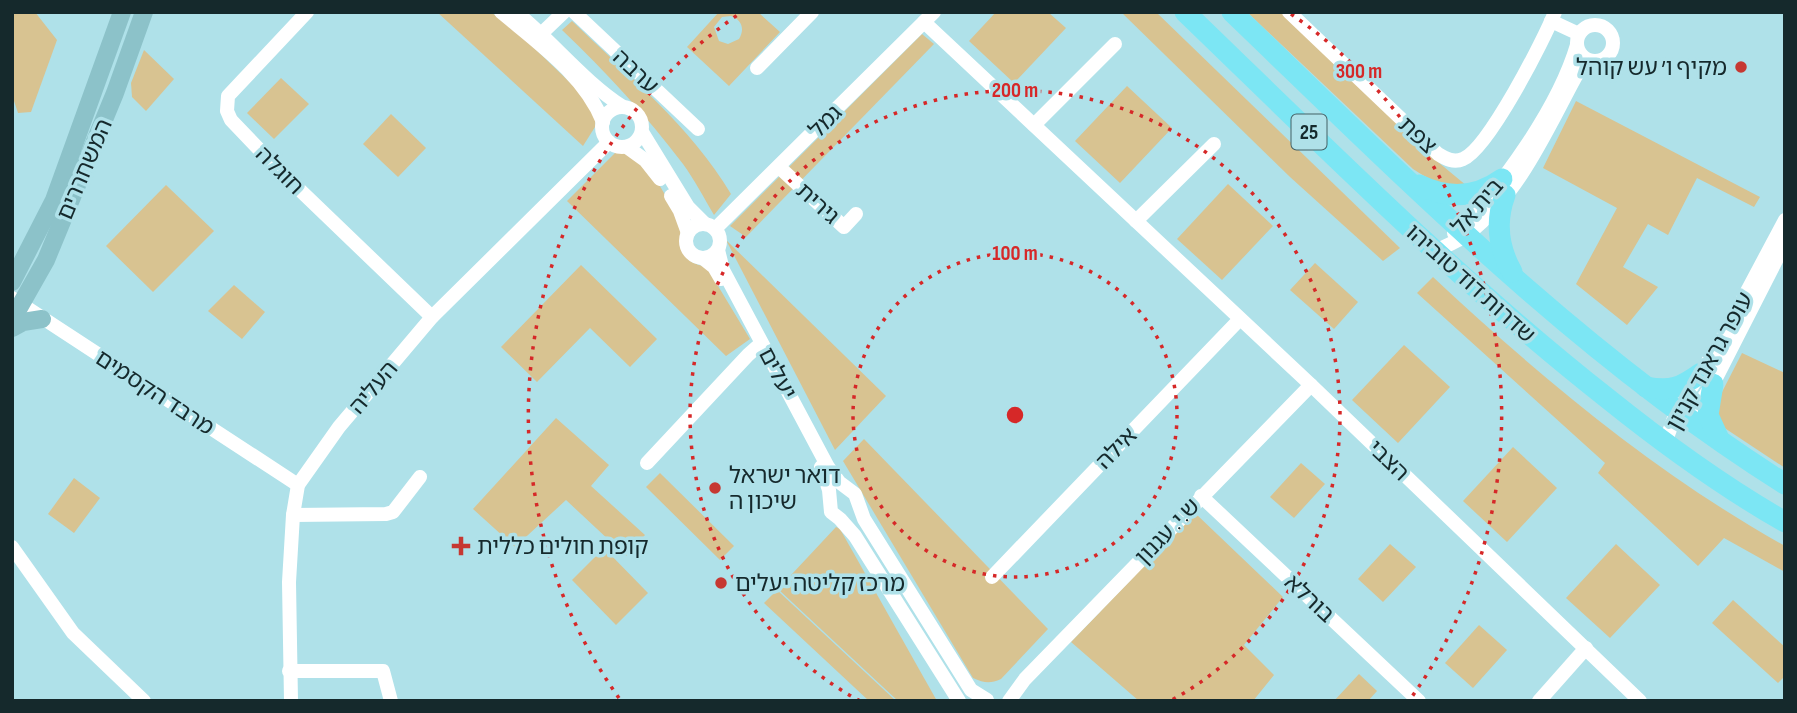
<svg xmlns="http://www.w3.org/2000/svg" width="1797" height="713" font-family="'Sofia Sans Condensed','Noto Sans Hebrew',sans-serif">
	<style>
		.green { fill: #d8c391; fill-rule: evenodd }
		.lines { fill: none; stroke-linecap: round; stroke-linejoin: round }
		.minor { stroke: #fff; stroke-width: 14 }
		.major { stroke: #8cc2c9; stroke-width: 18 }
		.highway { stroke: #7ce6f4; stroke-width: 21 }
		.ring { fill: none; stroke: #d62828; stroke-width: 3.5; stroke-dasharray: 3.5 7 }
		.poi-dot { fill: #c63832; stroke: #afe1e9; stroke-width: 2.5 }
		.labels { text-anchor: middle; stroke-width: 7; stroke-linejoin: round; paint-order: stroke }
		.shield { fill: #afe1e9; stroke: #436065; stroke-width: 2 }
		.shield-label { font-size: 21px; font-weight: bold; fill: #15292c }
		.poi-label { font-size: 23px; fill: #15292c; stroke: #afe1e9; text-anchor: start }
		.street-label { font-size: 23px; fill: #15292c; stroke: #afe1e9 }
		.centre { fill: #d62828; stroke: #afe1e9; stroke-width: 3.5 }
		.ring-label { font-size: 21px; text-anchor: middle; font-weight: bold; fill: #d62828; stroke: #afe1e9; stroke-width: 7; stroke-linejoin: round; paint-order: stroke }
	</style>
	<rect width="100%" height="100%" fill="#afe1e9"/>
	<!-- green -->
	<g class="green">
		<polygon points="12,12 35,12 57,40 31,112 18,113 12,95"/>
		<polygon points="437,12 491,12 527,41 586,98 596,114 595,127 583,146"/>
		<path d="M719 12H758L780 32 729 86 687 47ZM731 16C742 20 745 29 739 39L728 44 719 41 714 27 722 17Z"/>
		<polygon points="996,12 1048,12 1066,28 1014,83 969,41"/>
		<polygon points="1121,12 1156,12 1400,248 1383,261 1290,177"/>
		<path d="M1247 12H1281L1438 162 1467 186C1446 189 1430 180 1413 169Z"/>
		<path d="M572 21C628 75 691 127 731 194L714 215C704 198 694 179 683 164 646 115 606 72 562 30Z"/>
		<polygon points="922,34 934,44 746,237 730,226"/>
		<polygon points="144,50 174,79 146,111 132,97 131,83"/>
		<polygon points="281,78 309,104 274,139 247,113"/>
		<polygon points="1127,86 1172,128 1120,183 1075,141"/>
		<polygon points="1576,101 1760,197 1754,207 1697,178 1668,235 1648,224 1623,267 1658,287 1627,325 1576,284 1617,208 1543,168"/>
		<polygon points="391,114 426,148 398,177 363,144"/>
		<path d="M619 149C646 150 670 205 683 227 674 246 685 265 706 266L750 339 726 356 567 201Z"/>
		<polygon points="1228,184 1273,226 1222,280 1177,239"/>
		<polygon points="166,185 214,231 153,292 106,246"/>
		<polygon points="726,240 886,396 835,450"/>
		<polygon points="1315,263 1358,302 1334,329 1290,290"/>
		<polygon points="581,265 657,339 630,367 590,328 537,382 501,347"/>
		<path d="M1433 277C1540 377 1656 474 1785 546V572L1724 538 1698 566 1598 473 1605 463 1417 293Z"/>
		<polygon points="234,285 265,312 242,339 208,311"/>
		<polygon points="1404,345 1450,387 1398,443 1352,400"/>
		<polygon points="1742,353 1785,373 1785,468 1723,427 1717,411 1720,396"/>
		<polygon points="556,418 609,465 591,486 645,535 626,556 566,500 515,547 473,509"/>
		<path d="M864 439 1048 629 1001 679C990 684 984 683 973 678L843 461Z"/>
		<polygon points="1513,447 1557,488 1507,542 1463,501"/>
		<polygon points="1301,463 1325,484 1294,518 1270,497"/>
		<polygon points="660,473 734,546 720,560 646,487"/>
		<polygon points="74,478 100,498 74,533 48,514"/>
		<polygon points="1195,513 1283,597 1244,645 1274,675 1253,701 1139,701 1071,642"/>
		<polygon points="836,527 840,529 937,701 898,701 778,589"/>
		<polygon points="1390,544 1416,567 1383,602 1358,579"/>
		<polygon points="1616,544 1660,585 1610,638 1566,598"/>
		<polygon points="604,548 648,593 616,625 572,580"/>
		<polygon points="777,590 896,701 869,701 764,603"/>
		<polygon points="1733,600 1785,647 1785,676 1778,683 1712,623"/>
		<polygon points="1479,625 1507,650 1473,688 1445,663"/>
		<polygon points="1359,674 1377,691 1368,701 1334,701"/>
	</g>
	<g class="lines">
		<!-- minor -->
		<g class="minor">
			<polyline points="307,12 228,96 227,111 231,120 277,168 432,317"/>
			<path d="M501 12C538 43 585 76 603 122"/>
			<polyline points="574,12 698,129"/>
			<path d="M1289 12 1438 154C1446 159 1454 163 1463 159 1488 149 1544 40 1555 12"/>
			<path d="M517 13C553 42 584 82 623 107"/>
			<polyline points="1551,21 1579,34"/>
			<polyline points="924,22 1311,385 1640,701"/>
			<circle cx="1595" cy="43" r="18"/>
			<polyline points="542,33 564,12"/>
			<polyline points="757,68 812,12"/>
			<circle cx="622" cy="127" r="20"/>
			<polyline points="1034,125 1115,44"/>
			<polyline points="642,132 688,207 705,224"/>
			<polyline points="627,147 645,160 660,179"/>
			<polyline points="779,167 844,227 856,214"/>
			<polyline points="671,196 680,211 688,233"/>
			<polyline points="1136,221 1214,144"/>
			<circle cx="703" cy="241" r="17"/>
			<polyline points="715,229 934,12"/>
			<path d="M1454 233C1501 190 1559 106 1577 45"/>
			<polyline points="718,250 723,270 828,467 839,482 855,494 864,519 971,690 987,700"/>
			<path d="M1435 251C1446 246 1459 241 1469 233 1520 193 1546 131 1576 76L1581 67 1594 61"/>
			<polyline points="704,259 714,267 721,279"/>
			<polyline points="12,298 298,485"/>
			<polyline points="1684,425 1713,384 1785,243"/>
			<polyline points="1665,443 1677,410 1719,344 1785,220"/>
			<polyline points="647,463 748,355 757,347"/>
			<polyline points="821,467 829,490 831,512 840,519 855,536 959,701"/>
			<polyline points="1201,496 1419,701"/>
			<polyline points="293,515 386,514 393,512 420,477"/>
			<polyline points="12,547 73,633 144,701"/>
			<polyline points="992,577 1240,319"/>
			<polyline points="289,671 383,671 391,701"/>
			<polyline points="291,701 289,582 293,515 298,485 339,427 432,317 609,142"/>
			<polyline points="1009,701 1025,679 1311,385"/>
			<polyline points="1539,701 1586,648"/>
		</g>
		<!-- major -->
		<g class="major">
			<polyline points="12,282 54,200 122,12"/>
			<polyline points="12,320 46,260 115,93 144,12"/>
			<polyline points="12,328 23,322 42,319"/>
		</g>
		<!-- highway -->
		<g class="highway">
			<path d="M1185 12C1322 144 1457 280 1607 398 1663 443 1722 486 1785 522"/>
			<path d="M1232 12C1407 180 1578 354 1785 484"/>
			<path d="M1419 185C1448 199 1476 198 1502 179"/>
			<path d="M1505 195C1495 222 1498 247 1512 272"/>
			<polyline points="1713,384 1708,415 1719,439"/>
			<path d="M1646 387C1672 392 1681 387 1701 373"/>
		</g>
	</g>
	<!-- distance rings -->
	<g class="ring">
		<circle cx="1015" cy="415" r="162"/>
		<path d="M860 701A325 325 0 1 1 1170 701"/>
		<path d="M619 698A487 487 0 0 1 739 14M1291 14A487 487 0 0 1 1411 698"/>
	</g>
	<!-- markers -->
	<g class="poi-dot">
		<circle cx="1741" cy="67" r="7"/>
		<circle cx="715" cy="488" r="7"/>
		<path d="M457.5 535.5h7v7h7v7h-7v7h-7v-7h-7v-7h7z"/>
		<circle cx="721" cy="583" r="7"/>
	</g>
	<g class="labels">
		<!-- shield labels -->
		<rect class="shield" x="1291.5" y="114.5" width="35" height="35" rx="5"/>
		<g class="shield-label">
			<text x="1309" y="139">25</text>
		</g>
		<!-- poi labels -->
		<g class="poi-label">
			<text x="1727" y="75" text-anchor="end">מקיף ו׳ עש קוהל</text>
			<text x="729" y="483">דואר ישראל<tspan x="729" dy="26">שיכון ה</tspan></text>
			<text x="477" y="554">קופת חולים כללית</text>
			<text x="735" y="591">מרכז קליטה יעלים</text>
		</g>
		<!-- street labels -->
		<g class="street-label">
			<text transform="translate(636 71) rotate(43)" y="8">ערבה</text>
			<text transform="translate(825 121) rotate(-45)" y="8">גמל</text>
			<text transform="translate(1418 135) rotate(43)" y="8">צפת</text>
			<text transform="translate(84 169) rotate(-67)" y="8">המשחררים</text>
			<text transform="translate(280 170) rotate(45)" y="8">חוגלה</text>
			<text transform="translate(818 203) rotate(42)" y="8">גירית</text>
			<text transform="translate(1477 206) rotate(-49)" y="8">בית אל</text>
			<text transform="translate(1471 283) rotate(42)" y="8">שדרות דוד טוביהו</text>
			<text transform="translate(1709 361) rotate(-61)" y="8">עופר גראנד קניון</text>
			<text transform="translate(778 373) rotate(62)" y="8">יעלים</text>
			<text transform="translate(373 387) rotate(-50)" y="8">העליה</text>
			<text transform="translate(155 392) rotate(33)" y="8">מרבד הקסמים</text>
			<text transform="translate(1116 448) rotate(-46)" y="8">אילה</text>
			<text transform="translate(1389 460) rotate(44)" y="8">הצבי</text>
			<text transform="translate(1167 531) rotate(-46)" y="8">ש.י. עגנון</text>
			<text transform="translate(1310 598) rotate(43)" y="8">בורלא</text>
		</g>
	</g>
	<circle cx="1015" cy="415" r="10" class="centre"/>
	<g class="ring-label">
		<text x="1359" y="78">300 m</text>
		<text x="1015" y="97">200 m</text>
		<text x="1015" y="260">100 m</text>
	</g>
	<!-- border -->
	<rect width="1797" height="713" fill="none" stroke="#15292c" stroke-width="28"/>
</svg>
